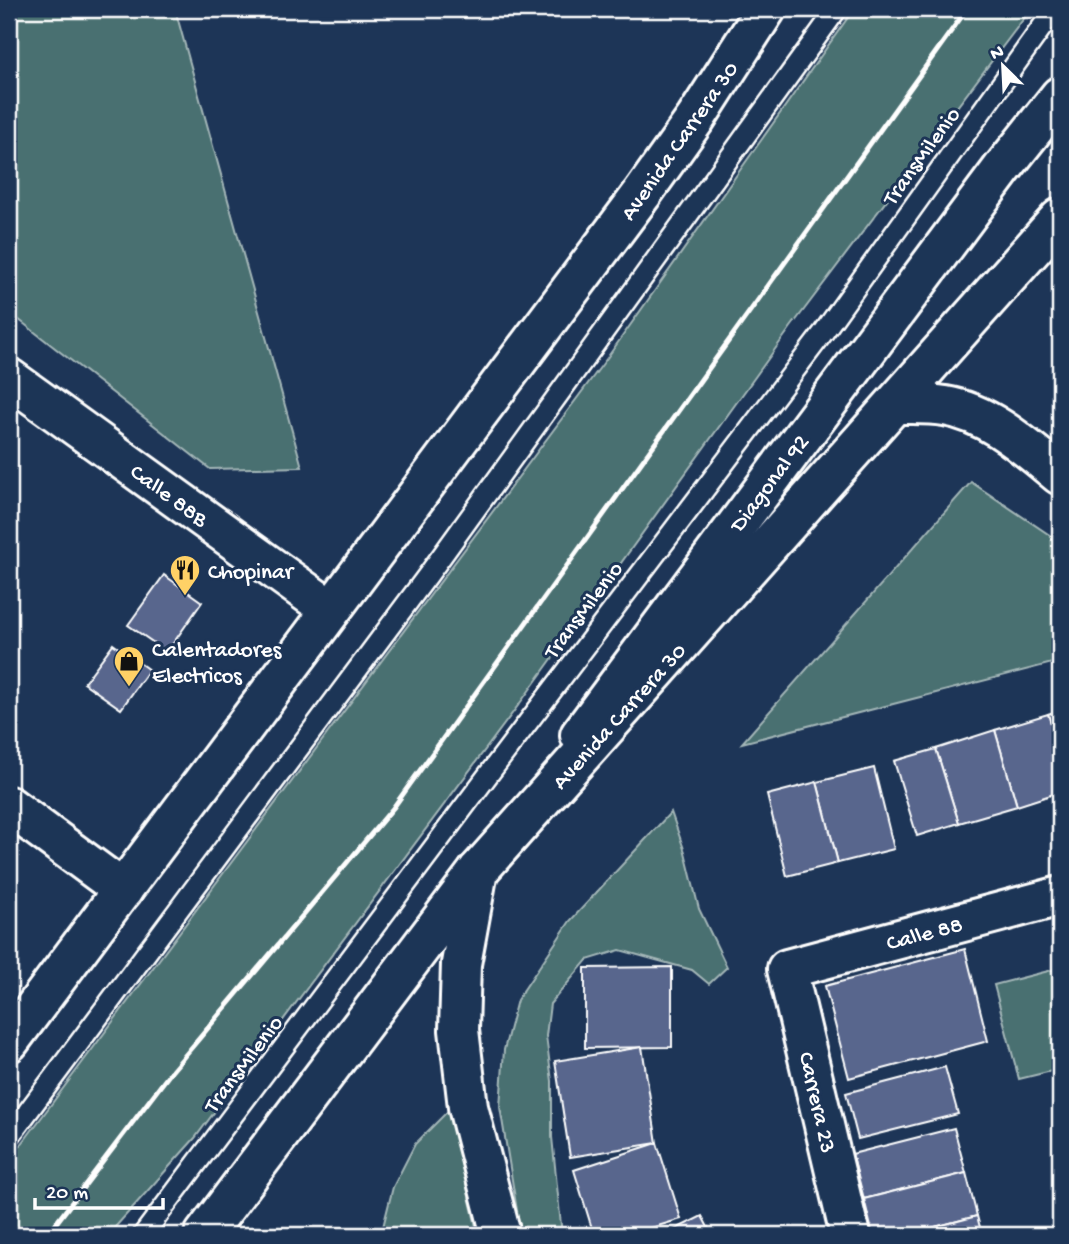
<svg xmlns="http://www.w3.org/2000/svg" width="1069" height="1244" font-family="'Gochi Hand',sans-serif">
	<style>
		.green { fill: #4a6f71; stroke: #a4b7b8; stroke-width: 2 }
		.building { fill: #58668d; stroke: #fff; stroke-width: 2 }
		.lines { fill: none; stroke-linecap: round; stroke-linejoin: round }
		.service-casing { stroke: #fff; stroke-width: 24 }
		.minor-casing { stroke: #fff; stroke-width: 44 }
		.secondary-casing { stroke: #fff; stroke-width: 44 }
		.primary-casing { stroke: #fff; stroke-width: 44 }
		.trunk-casing { stroke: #fff; stroke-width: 44 }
		.service { stroke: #1d3557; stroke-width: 19 }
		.minor { stroke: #1d3557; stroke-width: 38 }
		.secondary { stroke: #1d3557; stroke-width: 38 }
		.primary { stroke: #1d3557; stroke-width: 38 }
		.trunk { stroke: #1d3557; stroke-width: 38 }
		.rail { stroke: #fff; stroke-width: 5 }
		.labels { text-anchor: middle; stroke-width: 6; stroke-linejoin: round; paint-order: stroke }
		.street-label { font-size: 23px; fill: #fff; stroke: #1d3557 }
		.poi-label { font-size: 23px; fill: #fff; stroke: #1d3557; text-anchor: start }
	</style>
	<rect width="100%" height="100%" fill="#1d3557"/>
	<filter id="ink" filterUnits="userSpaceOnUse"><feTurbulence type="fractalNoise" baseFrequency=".0143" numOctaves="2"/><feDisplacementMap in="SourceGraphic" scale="14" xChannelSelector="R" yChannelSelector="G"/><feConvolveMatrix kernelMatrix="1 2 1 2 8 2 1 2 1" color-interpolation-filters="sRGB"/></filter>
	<g filter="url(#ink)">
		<!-- green -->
		<g class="green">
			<polygon points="9,9 175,9 302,467 210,469 9,312"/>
			<polygon points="854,9 1031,9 791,327 523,699 195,1138 108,1235 9,1235 9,1161 607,358"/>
			<polygon points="971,482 1060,542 1060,661 742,743"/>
			<polygon points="671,812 685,852 699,909 727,967 709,984 692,970 620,950 587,960 550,1004 546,1036 552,1081 552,1137 562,1235 521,1235 500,1107 504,1050 517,1000 570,921"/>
			<polygon points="1060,968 1060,1069 1019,1079 994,985"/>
			<polygon points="449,1110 478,1235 381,1235 393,1187 415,1144"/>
		</g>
		<!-- building -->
		<g class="building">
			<polygon points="164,575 202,602 167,652 128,625"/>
			<polygon points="113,644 149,670 121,709 84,683"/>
			<polygon points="1060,710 1060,754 1048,714"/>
			<polygon points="1048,714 1060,754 1060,792 1017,806 995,730"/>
			<polygon points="995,730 1017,806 959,823 936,749"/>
			<polygon points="936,749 959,823 917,836 894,761"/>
			<polygon points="874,768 894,849 838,863 817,782"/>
			<polygon points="817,782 838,863 787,876 767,795"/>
			<polygon points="965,949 988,1041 849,1078 825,986"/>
			<polygon points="672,967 672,1047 585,1048 585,968"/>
			<polygon points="642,1047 657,1143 570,1157 555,1061"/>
			<polygon points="945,1067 958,1114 858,1139 846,1093"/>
			<polygon points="954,1128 966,1173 864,1199 852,1154"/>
			<polygon points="657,1143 681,1219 628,1235 594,1235 574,1170"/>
			<polygon points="966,1173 977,1216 904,1235 873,1235 864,1199"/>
			<polygon points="702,1216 712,1235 664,1235"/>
			<polygon points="977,1216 982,1235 904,1235"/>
		</g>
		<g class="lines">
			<!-- service casing -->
			<g class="service-casing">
				<g id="service">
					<polyline points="9,1137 428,575 837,9"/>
					<polyline points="143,1235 488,775 823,333 1055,9"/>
				</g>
			</g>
			<!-- minor casing -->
			<g class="minor-casing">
				<g id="minor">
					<polyline points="9,378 331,610"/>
					<path d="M896 404C912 404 928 403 945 406 989 413 1027 448 1060 475"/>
					<polyline points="9,806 123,890"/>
					<polyline points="850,1235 787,969 1060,896"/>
				</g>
			</g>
			<!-- secondary casing -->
			<g class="secondary-casing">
				<polyline id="secondary" points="478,871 461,964 459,1030 468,1107 501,1235"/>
			</g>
			<!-- primary casing -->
			<g class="primary-casing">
				<polyline id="primary" points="580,735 1002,169 1060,96"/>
			</g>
			<!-- trunk casing -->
			<g class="trunk-casing">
				<g id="trunk">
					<polyline points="9,1042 642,194 696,118 766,9"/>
					<polyline points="204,1235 478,871 1060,218"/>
				</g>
			</g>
			<!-- service -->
			<use href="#service" class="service"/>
			<!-- minor -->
			<use href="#minor" class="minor"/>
			<!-- secondary -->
			<use href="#secondary" class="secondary"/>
			<!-- primary -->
			<use href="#primary" class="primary"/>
			<!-- trunk -->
			<use href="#trunk" class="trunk"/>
			<!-- rail -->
			<polyline class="rail" points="47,1235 171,1072 393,808 967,9"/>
		</g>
	</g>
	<!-- icons -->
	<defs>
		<g id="restaurant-pin" transform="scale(1.575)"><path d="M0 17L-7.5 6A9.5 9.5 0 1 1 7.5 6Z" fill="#ffd166" stroke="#1d3557"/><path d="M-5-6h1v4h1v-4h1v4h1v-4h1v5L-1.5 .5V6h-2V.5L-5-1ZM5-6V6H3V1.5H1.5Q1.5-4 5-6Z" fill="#111"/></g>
		<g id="shop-pin" transform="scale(1.575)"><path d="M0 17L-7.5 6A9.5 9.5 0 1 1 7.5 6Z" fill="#ffd166" stroke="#1d3557"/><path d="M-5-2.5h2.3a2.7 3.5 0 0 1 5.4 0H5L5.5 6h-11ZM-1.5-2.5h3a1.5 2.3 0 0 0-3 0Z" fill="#111"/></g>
	</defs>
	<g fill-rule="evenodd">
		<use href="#restaurant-pin" x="185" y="570"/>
		<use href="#shop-pin" x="129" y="661"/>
	</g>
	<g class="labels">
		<!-- street labels -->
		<g class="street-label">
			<text transform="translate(678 140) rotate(-55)" y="8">Avenida Carrera 30</text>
			<text transform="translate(920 155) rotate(-54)" y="8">TransMilenio</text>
			<text transform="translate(768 482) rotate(-53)" y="8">Diagonal 92</text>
			<text transform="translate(170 494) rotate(36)" y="8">Calle 88B</text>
			<text transform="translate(582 609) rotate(-53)" y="8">TransMilenio</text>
			<text transform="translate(618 715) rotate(-48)" y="8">Avenida Carrera 30</text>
			<text transform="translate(924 932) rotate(-15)" y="8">Calle 88</text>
			<text transform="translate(242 1063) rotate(-53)" y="8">TransMilenio</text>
			<text transform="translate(819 1102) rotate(77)" y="8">Carrera 23</text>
		</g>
		<!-- poi labels -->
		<g class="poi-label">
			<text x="208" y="578">Chopinar</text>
			<text x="152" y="656">Calentadores<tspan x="152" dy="26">Electricos</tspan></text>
		</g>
	</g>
	<!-- margin -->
	<rect width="1069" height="1244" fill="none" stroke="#1d3557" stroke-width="35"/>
	<rect x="18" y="18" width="1034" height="1209" fill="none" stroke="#fff" stroke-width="2.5" filter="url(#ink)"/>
	<!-- north arrow -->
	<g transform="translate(1003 66) rotate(336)" stroke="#1d3557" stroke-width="5" paint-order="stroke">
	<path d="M0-5L12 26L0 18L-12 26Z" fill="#ffffff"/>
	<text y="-10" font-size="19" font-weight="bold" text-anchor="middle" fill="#ffffff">N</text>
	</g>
	<!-- scale -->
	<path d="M35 1198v10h128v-10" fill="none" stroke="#ffffff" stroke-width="3.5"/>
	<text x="46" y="1198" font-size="21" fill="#ffffff" stroke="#1d3557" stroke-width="5" paint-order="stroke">20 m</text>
</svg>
